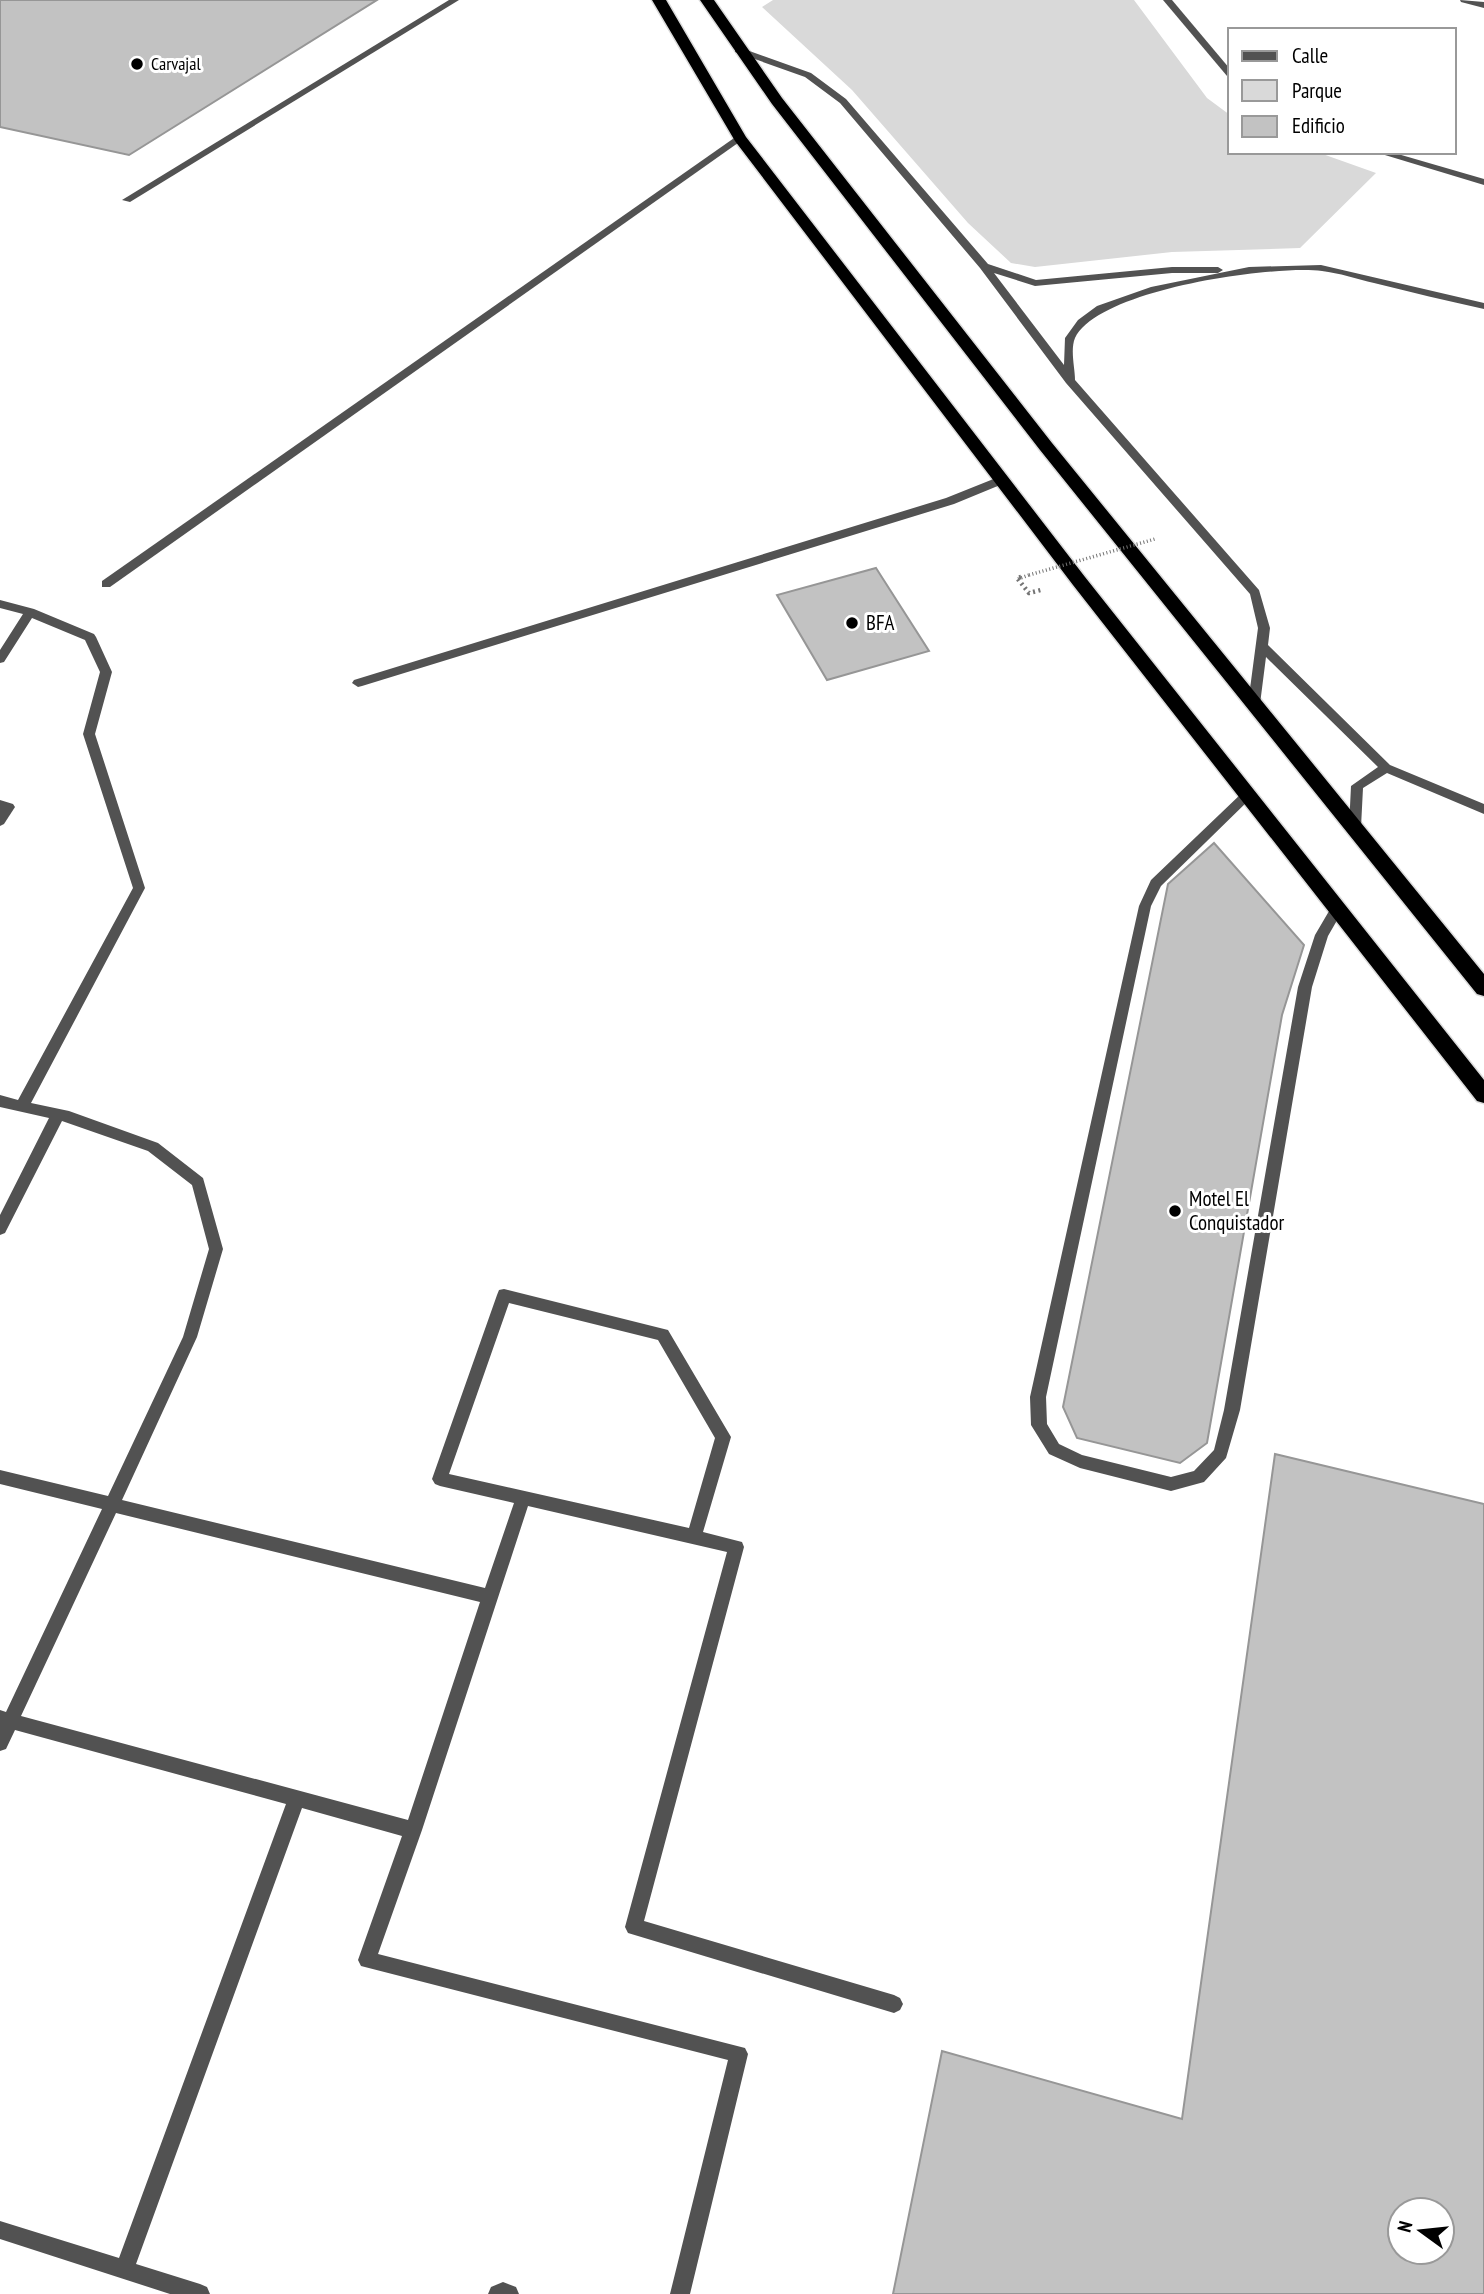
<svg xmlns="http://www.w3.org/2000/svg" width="1484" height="2294" font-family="'PT Sans Narrow',sans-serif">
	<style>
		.green { fill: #d9d9d9 }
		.building { fill: #c2c2c2; stroke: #969696; stroke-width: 2; fill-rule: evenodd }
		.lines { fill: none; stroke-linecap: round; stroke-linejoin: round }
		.highway-casing { stroke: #dbdbdb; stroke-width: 3 }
		.path-far1 { stroke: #747474; stroke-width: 3.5; stroke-dasharray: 1 2.5; stroke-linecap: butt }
		.path { stroke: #747474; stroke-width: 4.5; stroke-dasharray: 2 3.5; stroke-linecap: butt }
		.lane { fill: #525252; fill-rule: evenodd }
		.street { fill: #525252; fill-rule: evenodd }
		.highway { fill: #000; fill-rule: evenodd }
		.path-bridge { stroke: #747474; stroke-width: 3.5; stroke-dasharray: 1 2.5; stroke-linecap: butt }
		.poi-dot { fill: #000; stroke: #fff; stroke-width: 2.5 }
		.labels { text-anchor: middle; stroke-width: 6; stroke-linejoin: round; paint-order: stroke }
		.far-poi-label { font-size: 18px; fill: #000; stroke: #fff; text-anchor: start }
		.poi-label { font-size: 21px; fill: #000; stroke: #fff; text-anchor: start }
	</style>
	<rect width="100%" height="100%" fill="#fff"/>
	<!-- green -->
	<polygon class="green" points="773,0 1134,0 1207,98 1230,115 1230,152 1317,152 1376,173 1300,248 1172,252 1035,267 1011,263 968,223 852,90 762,7"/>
	<!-- building -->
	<g class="building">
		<polygon points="0,0 377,0 129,155 0,127"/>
		<polygon points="876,568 929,651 827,680 777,595"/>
		<polygon points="1214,843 1304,945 1282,1015 1207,1443 1180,1463 1077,1438 1063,1407 1168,884"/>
		<path d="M1275 1454 1484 1504V2294H893L942 2051 1182 2119ZM1400 2210H1442V2252H1400Z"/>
	</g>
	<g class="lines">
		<!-- highway casing -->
		<g class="highway-casing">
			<g id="highway">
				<polygon points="652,0 666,0 746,137 1085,577 1484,1080 1484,1103 1477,1101 1073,585 735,141"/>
				<polygon points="700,0 714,0 782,98 1052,443 1484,974 1484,996 1477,994 1040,450 772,104"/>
			</g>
		</g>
		<!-- path-far1 -->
		<polyline class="path-far1" points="1018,579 1029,575"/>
		<!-- path -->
		<polyline class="path" points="1021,577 1017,578 1029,593 1041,590"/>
		<!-- lane -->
		<g class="lane">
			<polygon points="449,0 459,0 130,202 122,200"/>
			<path d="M735 48H741L811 73 846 99 988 264 1036 280 1172 267H1218L1223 270 1218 273H1172L1035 286 994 273 1064 365 1065 338 1078 320 1097 306 1151 287 1249 267 1321 265 1484 303V309C1447 301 1411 292 1374 283 1357 279 1339 273 1322 271 1272 265 1099 289 1075 338 1070 350 1075 368 1075 380L1259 590 1270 628 1268 645 1390 765 1484 804V814L1387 773 1363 788 1361 827 1355 832 1351 830 1349 827 1351 786 1378 767 1266 657 1260 704 1254 708 1250 707 1248 704 1258 628 1250 594 1066 383 980 268 840 103 805 77 735 52Z"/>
			<polygon points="737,136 745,138 110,587 102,587 102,581"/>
			<polygon points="1001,476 1006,480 1005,483 954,504 362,686 358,687 352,683 354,680 946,498"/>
			<polygon points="1247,790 1253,795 1251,798 1161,886 1151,906 1046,1397 1047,1424 1059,1444 1082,1455 1171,1477 1194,1471 1214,1450 1224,1410 1298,987 1315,935 1332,906 1342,906 1343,910 1328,936 1312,987 1240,1410 1226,1458 1204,1482 1171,1491 1080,1468 1049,1454 1031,1425 1030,1397 1139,906 1151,880 1243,792"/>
		</g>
		<!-- street -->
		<g class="street">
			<polygon points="1163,0 1172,0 1230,69 1230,77 1227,76"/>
			<polygon points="1460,0 1484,2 1484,8 1461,2"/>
			<polygon points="1375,152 1391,152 1484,179 1484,185"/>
			<path d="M0 600 34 609 94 634 96 637 112 672 95 734 145 888 31 1103 69 1111 158 1143 203 1178 223 1249 197 1337 122 1500 485 1588 514 1503 440 1486 435 1484 432 1479 497 1295 499 1290 504 1289 668 1330 731 1437 703 1532 742 1542 744 1547 644 1921 894 1995 900 1998 903 2004 900 2010 894 2013 628 1933 625 1927 727 1552 528 1506 422 1830 378 1954 745 2048 748 2054 690 2294H670L728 2060 361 1966 358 1960 402 1836 302 1808 136 2264 200 2284 207 2287 210 2294H170L0 2239V2221L119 2258 286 1804 15 1730 6 1749 0 1751V1710L6 1712 102 1509 0 1484V1470L108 1496 183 1337 209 1249 192 1185 148 1151 62 1121 5 1233 0 1235V1215L49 1118 0 1107V1095L18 1100 133 888 83 734 100 672 85 640 32 618 4 662 0 663V650L23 614 0 608ZM509 1303 658 1340 715 1438 689 1528 449 1474ZM116 1513 480 1602 408 1820 21 1716Z"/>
			<polygon points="0,800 13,804 15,807 4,824 0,826"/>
			<polygon points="503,2282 516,2287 519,2294 488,2294 491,2287"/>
		</g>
		<!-- highway -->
		<use href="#highway" class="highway"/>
		<!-- path-bridge -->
		<polyline class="path-bridge" points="1029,575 1155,539"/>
	</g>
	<!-- markers -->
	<g class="poi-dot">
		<circle cx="137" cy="64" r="7"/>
		<circle cx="852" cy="623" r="7"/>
		<circle cx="1175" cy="1211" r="7"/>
	</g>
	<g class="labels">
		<!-- far-poi labels -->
		<g class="far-poi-label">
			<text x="151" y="70">Carvajal</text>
		</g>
		<!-- poi labels -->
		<g class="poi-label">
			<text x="866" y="630">BFA</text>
			<text x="1189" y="1206">Motel El<tspan x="1189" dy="24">Conquistador</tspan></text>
		</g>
	</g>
	<!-- legend -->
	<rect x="1228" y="28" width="228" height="126" fill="#ffffff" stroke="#999999" stroke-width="2"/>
	<rect x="1242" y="51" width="35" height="10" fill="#525252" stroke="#999999" stroke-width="2"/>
	<text x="1292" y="63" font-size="21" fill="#000000">Calle</text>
	<rect x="1242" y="80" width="35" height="21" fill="#d9d9d9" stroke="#999999" stroke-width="2"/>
	<text x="1292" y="98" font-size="21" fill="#000000">Parque</text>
	<rect x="1242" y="116" width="35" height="21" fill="#c2c2c2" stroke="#999999" stroke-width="2"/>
	<text x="1292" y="133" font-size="21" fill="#000000">Edificio</text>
	<!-- north arrow -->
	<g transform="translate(1421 2231) rotate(285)"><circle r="33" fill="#ffffff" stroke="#999999" stroke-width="2"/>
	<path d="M0-5L12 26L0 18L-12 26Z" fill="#000000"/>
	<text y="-10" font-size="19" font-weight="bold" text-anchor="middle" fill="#000000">N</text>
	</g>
</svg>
